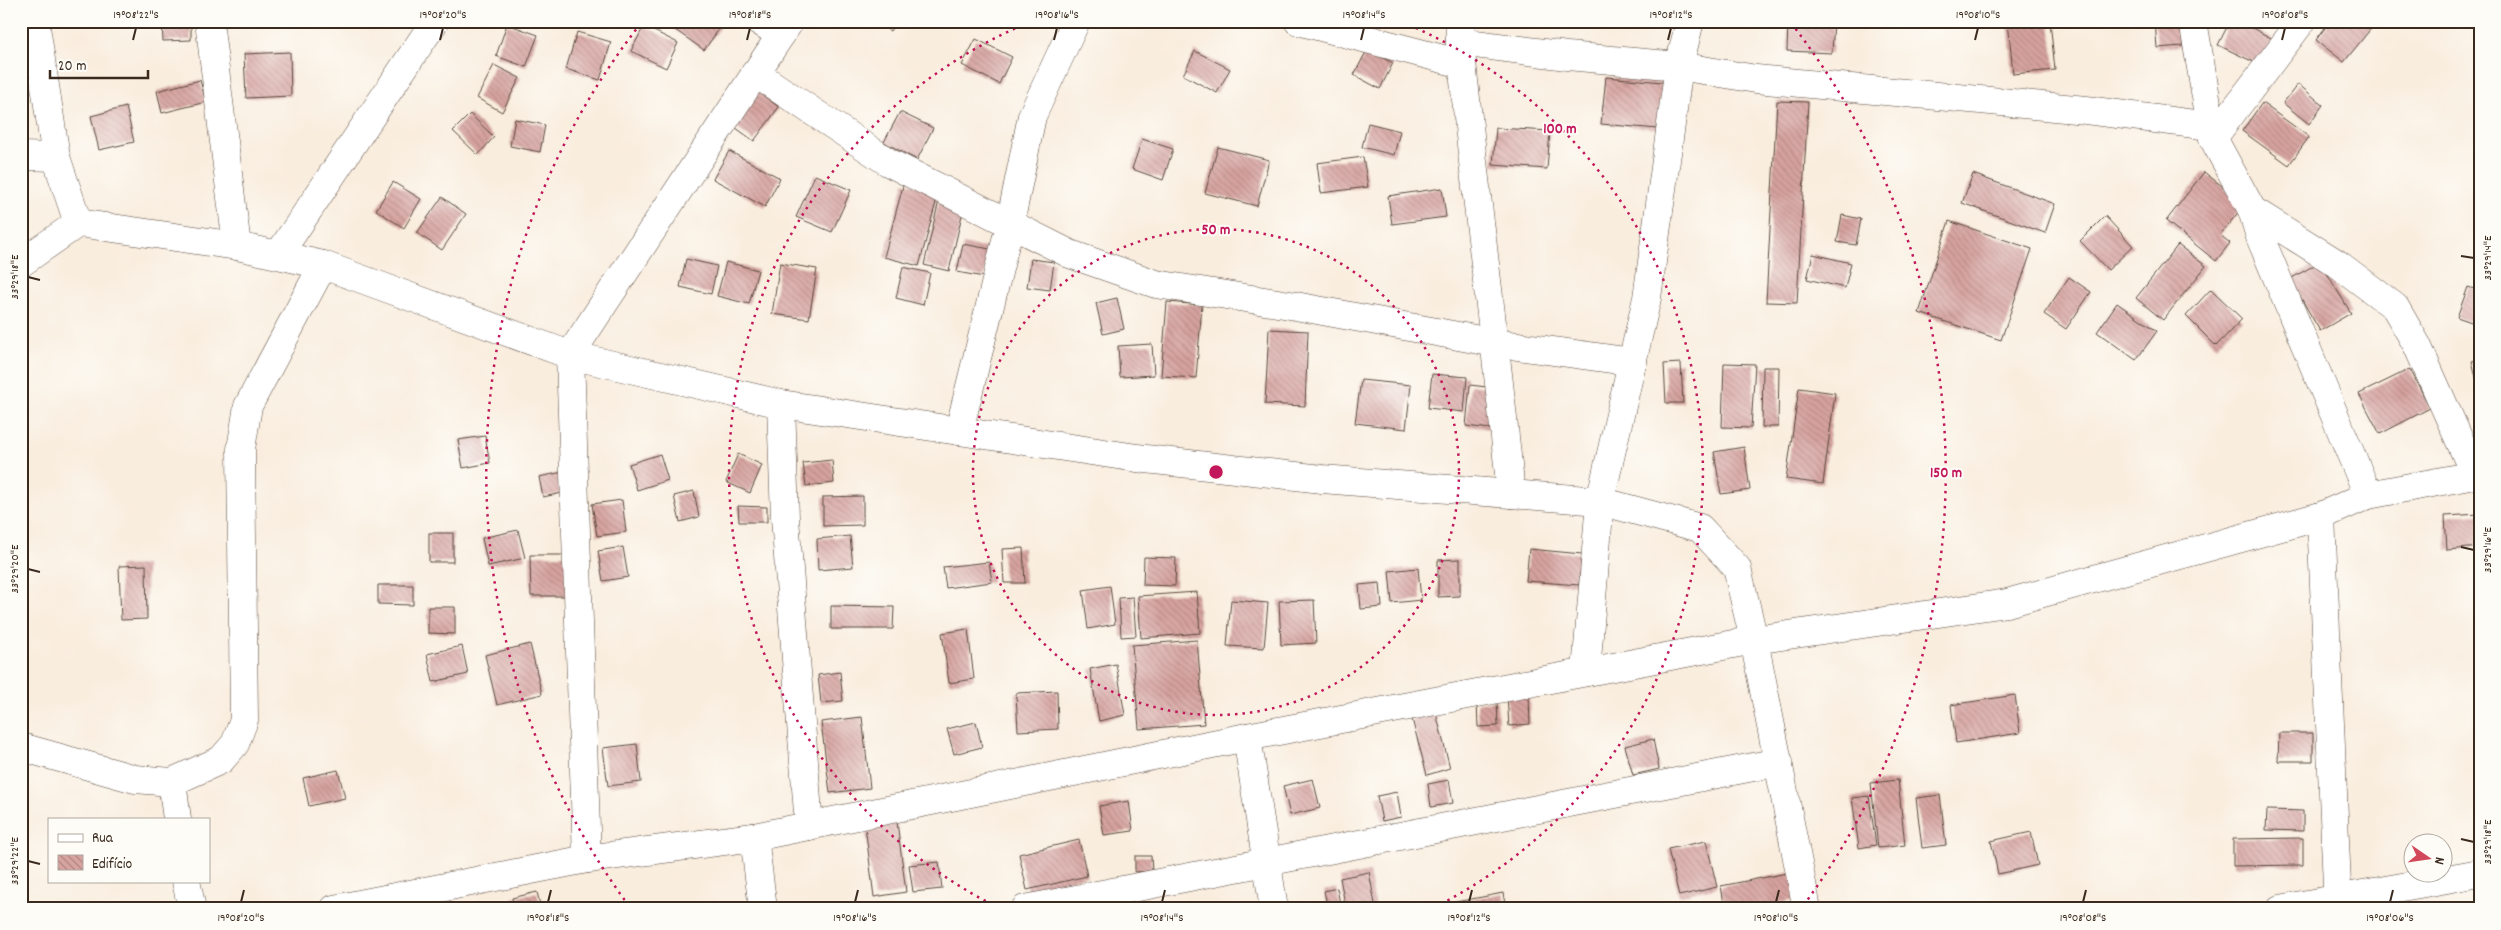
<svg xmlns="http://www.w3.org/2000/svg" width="2501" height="930" font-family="Dekko,sans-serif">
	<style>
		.building { fill: url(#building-back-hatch) }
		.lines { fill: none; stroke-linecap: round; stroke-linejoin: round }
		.minor-casing { stroke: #58473b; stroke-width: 29 }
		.minor { stroke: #fff; stroke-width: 28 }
		.ticks { fill: none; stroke: #3b2a1e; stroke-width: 2 }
		.ring { fill: none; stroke: #c2185b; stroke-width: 2.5; stroke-dasharray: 2.5 5 }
		.centre { fill: #c2185b; stroke: #fdfcf7; stroke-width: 2.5 }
		.ring-label { font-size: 15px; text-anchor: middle; font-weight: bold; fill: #c2185b; stroke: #fdfcf7; stroke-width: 4; stroke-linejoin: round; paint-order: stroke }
		.neatline { fill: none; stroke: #3b2a1e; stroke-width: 2 }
		.ticks-label { font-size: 12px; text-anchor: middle; fill: #3b2a1e }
	</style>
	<defs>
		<pattern id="building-back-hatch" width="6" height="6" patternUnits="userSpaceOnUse" patternTransform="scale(1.25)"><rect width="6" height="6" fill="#d7a3a0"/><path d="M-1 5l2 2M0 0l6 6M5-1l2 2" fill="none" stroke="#b08582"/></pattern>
	</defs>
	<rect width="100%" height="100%" fill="#fdfcf7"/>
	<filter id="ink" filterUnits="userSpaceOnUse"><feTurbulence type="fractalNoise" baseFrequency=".02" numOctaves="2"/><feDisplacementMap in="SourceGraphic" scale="10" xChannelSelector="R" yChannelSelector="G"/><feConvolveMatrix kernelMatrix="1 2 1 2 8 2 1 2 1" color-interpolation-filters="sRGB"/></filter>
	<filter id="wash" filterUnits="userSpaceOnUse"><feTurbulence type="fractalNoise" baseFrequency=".0096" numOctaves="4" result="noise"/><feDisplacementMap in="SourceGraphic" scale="20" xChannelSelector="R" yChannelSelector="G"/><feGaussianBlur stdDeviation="1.12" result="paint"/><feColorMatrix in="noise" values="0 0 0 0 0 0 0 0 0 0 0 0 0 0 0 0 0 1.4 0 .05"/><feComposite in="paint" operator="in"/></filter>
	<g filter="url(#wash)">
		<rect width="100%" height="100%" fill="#f9edde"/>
		<g id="blocks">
			<!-- building -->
			<g class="building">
				<polygon points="162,21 191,21 191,40 163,41"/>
				<polygon points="671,21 725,21 704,50 668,25"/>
				<polygon points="875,21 897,21 890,31"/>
				<polygon points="1788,21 1834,21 1832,53 1787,51"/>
				<polygon points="2008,21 2050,21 2055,70 2013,74"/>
				<polygon points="2155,21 2181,21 2183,46 2157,48"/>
				<polygon points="2230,21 2239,21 2273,39 2260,65 2218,45"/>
				<polygon points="2330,21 2367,21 2373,26 2344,62 2316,40"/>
				<polygon points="507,24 538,35 526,67 496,56"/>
				<polygon points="644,26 678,43 666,68 631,51"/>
				<polygon points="577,32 611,42 600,80 566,69"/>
				<polygon points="976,39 1012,57 999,84 962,65"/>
				<polygon points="1367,50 1393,63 1380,89 1354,75"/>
				<polygon points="1195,51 1230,69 1217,93 1183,75"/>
				<polygon points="290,52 291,96 246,98 244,54"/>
				<polygon points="494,65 520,78 502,112 477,98"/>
				<polygon points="1606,77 1663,82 1658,129 1601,124"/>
				<polygon points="200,80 206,102 162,113 157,91"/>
				<polygon points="2298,84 2323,105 2309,124 2283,103"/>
				<polygon points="757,91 779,107 754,141 732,125"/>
				<polygon points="1777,101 1808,102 1797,303 1766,302"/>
				<polygon points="2262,103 2309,137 2289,165 2242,131"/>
				<polygon points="126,107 134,142 99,150 91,116"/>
				<polygon points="900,112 933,128 917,160 884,142"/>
				<polygon points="470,114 494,137 478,155 453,131"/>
				<polygon points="515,119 545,125 540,152 510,146"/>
				<polygon points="1368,123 1400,131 1394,155 1362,147"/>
				<polygon points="1496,128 1550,131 1547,169 1493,165"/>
				<polygon points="1142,139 1173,149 1163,180 1132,169"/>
				<polygon points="1218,147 1269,160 1257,206 1205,193"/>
				<polygon points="729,151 780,178 765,207 713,179"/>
				<polygon points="1363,157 1368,187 1321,193 1317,163"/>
				<polygon points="2204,172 2245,204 2220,235 2230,243 2216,261 2166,221"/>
				<polygon points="1973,174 2055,204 2045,233 1962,203"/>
				<polygon points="815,175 851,190 832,232 796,217"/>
				<polygon points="393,182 421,199 404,228 376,210"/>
				<polygon points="904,182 939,191 919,266 884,257"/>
				<polygon points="1442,188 1446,217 1392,224 1388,196"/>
				<polygon points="940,196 965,202 949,271 924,265"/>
				<polygon points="442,197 466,214 442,250 417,233"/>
				<polygon points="1842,215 1861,219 1856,245 1837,242"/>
				<polygon points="2105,216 2133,246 2108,270 2080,241"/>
				<polygon points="1949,221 2032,249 2001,340 1919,313"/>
				<polygon points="963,244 990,249 984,277 957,272"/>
				<polygon points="2178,245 2206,266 2163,320 2136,298"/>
				<polygon points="1813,254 1851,263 1845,288 1807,279"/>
				<polygon points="686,259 717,266 711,294 680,287"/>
				<polygon points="1031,259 1054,262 1050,290 1027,287"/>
				<polygon points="726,262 758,270 749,304 717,296"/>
				<polygon points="2320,262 2351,313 2320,331 2290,279"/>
				<polygon points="780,263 817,269 809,319 772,314"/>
				<polygon points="903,267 930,273 923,305 896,298"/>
				<polygon points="2069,277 2091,292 2066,329 2044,314"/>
				<polygon points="2468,287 2480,291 2480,325 2457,317"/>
				<polygon points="2211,289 2242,319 2216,346 2186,316"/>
				<polygon points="1117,298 1124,329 1103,334 1096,303"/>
				<polygon points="1167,302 1202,305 1196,378 1161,376"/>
				<polygon points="2117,303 2157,331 2136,360 2097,332"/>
				<polygon points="1269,329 1308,331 1305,406 1265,404"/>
				<polygon points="1152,344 1154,375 1120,377 1118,346"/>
				<polygon points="2480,359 2480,389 2479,389 2472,361"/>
				<polygon points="1681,363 1683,403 1666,403 1664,364"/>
				<polygon points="1724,363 1755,364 1751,428 1722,427"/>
				<polygon points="1763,367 1779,367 1778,427 1762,427"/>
				<polygon points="2410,369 2430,408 2380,434 2359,394"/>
				<polygon points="1432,374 1467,377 1464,412 1428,408"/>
				<polygon points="1361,380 1411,385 1406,429 1355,423"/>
				<polygon points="1470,385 1495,388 1491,429 1466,426"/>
				<polygon points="1799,388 1835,393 1823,484 1786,479"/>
				<polygon points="485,436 490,463 463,468 458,440"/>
				<polygon points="1744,447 1750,490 1721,494 1714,452"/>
				<polygon points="660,454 668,480 637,490 629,464"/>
				<polygon points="738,454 762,465 750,493 726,482"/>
				<polygon points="832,460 834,483 806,486 803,463"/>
				<polygon points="563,472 567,492 543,497 539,477"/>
				<polygon points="694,491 699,517 680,522 674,496"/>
				<polygon points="863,496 863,525 823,526 823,497"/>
				<polygon points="622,500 626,532 597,536 592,504"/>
				<polygon points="738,506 767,507 767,522 739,522"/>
				<polygon points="2480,514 2480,547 2447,550 2445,516"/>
				<polygon points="518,530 525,558 488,566 482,538"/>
				<rect x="429" y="533" width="24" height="29"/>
				<polygon points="850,536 853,567 818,570 817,539"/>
				<polygon points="623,547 628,577 603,581 598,551"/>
				<polygon points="1023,548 1025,583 1004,583 1002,549"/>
				<polygon points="1529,549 1582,554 1579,585 1526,581"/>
				<polygon points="530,555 567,555 568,596 531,596"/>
				<polygon points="1144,557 1176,558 1175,586 1143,585"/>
				<polygon points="1460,559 1460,596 1438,597 1438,560"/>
				<polygon points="989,562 992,582 946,588 943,567"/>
				<polygon points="146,565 147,619 121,620 119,566"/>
				<polygon points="1418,568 1421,600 1392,603 1389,571"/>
				<polygon points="1380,583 1382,607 1361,609 1359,585"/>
				<polygon points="378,585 413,585 413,605 378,604"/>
				<polygon points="1110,586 1115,624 1088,629 1083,590"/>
				<polygon points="1197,592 1200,633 1141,638 1138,596"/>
				<polygon points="1133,597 1136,636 1121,637 1119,598"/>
				<polygon points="1231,600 1268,603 1264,648 1227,646"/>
				<polygon points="1314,600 1316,643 1281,645 1279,601"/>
				<polygon points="831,606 894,607 893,629 831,629"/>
				<polygon points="428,607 455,607 455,634 428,633"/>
				<polygon points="968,629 974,679 949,683 942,633"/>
				<polygon points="1197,640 1204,724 1139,729 1132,645"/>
				<polygon points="530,644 542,694 497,705 485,655"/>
				<polygon points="462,646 468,674 433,682 427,654"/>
				<polygon points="1116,664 1125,715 1099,721 1090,669"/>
				<polygon points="840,672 843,701 821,703 818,675"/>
				<polygon points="1057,691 1058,729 1018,731 1016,693"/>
				<polygon points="1529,695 1530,724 1509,726 1507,696"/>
				<polygon points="2015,695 2020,733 1956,743 1951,705"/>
				<polygon points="1497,701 1498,726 1478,727 1477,702"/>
				<polygon points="1436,713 1450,768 1427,775 1412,719"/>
				<polygon points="862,717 870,788 830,793 821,722"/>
				<polygon points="976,722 982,747 954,754 947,729"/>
				<polygon points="2279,733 2313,733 2313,761 2278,761"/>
				<polygon points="1653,739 1659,769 1633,775 1625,746"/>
				<polygon points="637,744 641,782 608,786 603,748"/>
				<polygon points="338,770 345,798 309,806 303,778"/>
				<polygon points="1313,779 1320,808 1290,815 1283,786"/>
				<polygon points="1449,780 1453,803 1431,807 1428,784"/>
				<polygon points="1898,780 1905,845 1878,848 1871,783"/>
				<polygon points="1397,792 1401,817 1382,821 1377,796"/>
				<polygon points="1940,795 1946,845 1922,848 1916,798"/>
				<polygon points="1869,796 1876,845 1859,848 1852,798"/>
				<polygon points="1129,801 1133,831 1104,835 1099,806"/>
				<polygon points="2267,810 2303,811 2303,831 2266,830"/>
				<polygon points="897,822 906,892 874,897 865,826"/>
				<polygon points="2031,832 2038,865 1998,874 1991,841"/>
				<polygon points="2303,838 2303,865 2233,866 2233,839"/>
				<polygon points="1079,840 1087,876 1027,890 1019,854"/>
				<polygon points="1706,841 1717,887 1679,896 1668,849"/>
				<polygon points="1135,856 1151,856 1152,871 1135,872"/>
				<polygon points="939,862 942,889 913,892 909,865"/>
				<polygon points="1369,872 1376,909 1346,909 1340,878"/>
				<polygon points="1792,872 1797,900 1750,909 1725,909 1721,886"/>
				<polygon points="1337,888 1341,909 1328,909 1324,891"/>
				<polygon points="537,892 541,909 514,909 512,898"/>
				<polygon points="1503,893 1506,909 1435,909 1435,906"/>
			</g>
		</g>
	</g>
	<g filter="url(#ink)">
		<use href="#blocks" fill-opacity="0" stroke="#58473b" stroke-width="1"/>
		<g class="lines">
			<!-- minor casing -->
			<g class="minor-casing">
				<g id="minor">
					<polyline points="35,21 56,157"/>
					<polyline points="209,21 237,246"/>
					<polyline points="759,21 781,35"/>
					<polyline points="1298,21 1462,64"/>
					<path d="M1460 21V42C1475 193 1496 343 1511 494"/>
					<polyline points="2193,21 2213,138 2252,210 2260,237 2368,495"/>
					<polyline points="1460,42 1567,56 1679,66 1756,79 2086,110 2210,126"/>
					<polyline points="755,73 888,162 1070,254 1156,284 1290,305 1496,343 1633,362"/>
					<polyline points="2213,138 2302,21"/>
					<polyline points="21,156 56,157 78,223 237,246 323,265 570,355 781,404 1137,458 1322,479 1600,501 1700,528 1737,568 1754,640 1807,909"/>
					<polyline points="2252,210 2338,264 2395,307 2417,345 2475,475"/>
					<polyline points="279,254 435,21"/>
					<polyline points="21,263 78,223"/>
					<polyline points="781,404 785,518 809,826"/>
					<polyline points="959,431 1010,224 1032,116 1076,21"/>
					<polyline points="2321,516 2338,909"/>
					<polyline points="1586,672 1600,501 1647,298 1679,66 1690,21"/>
					<polyline points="1247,737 1274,909"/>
					<polyline points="21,747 135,779 172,782 177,819"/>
					<polyline points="172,782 221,760 235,744 244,720 241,449 248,406 323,265"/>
					<polyline points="754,837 763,909"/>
					<polyline points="587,859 570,355 790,21"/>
					<polyline points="186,881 192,909"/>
					<polyline points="334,909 587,859 754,837 1247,737 1754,640 2007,603 2321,516 2368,495 2480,474"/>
					<polyline points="1025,909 1779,762"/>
					<polyline points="2280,909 2480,873"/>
				</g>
			</g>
			<!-- minor -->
			<use href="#minor" class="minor"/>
		</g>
	</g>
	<!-- ticks -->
	<path class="ticks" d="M133 40 136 28M440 40 443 28M747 40 750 28M1054 40 1057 28M1361 40 1364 28M1668 40 1671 28M1975 40 1978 28M2282 40 2285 28M2461 256 2474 258M28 277 40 280M2461 547 2474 550M28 569 40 572M2461 839 2474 842M28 861 40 864M241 902 244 890M548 902 551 890M855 902 858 890M1162 902 1165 890M1469 902 1472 890M1776 902 1779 890M2083 902 2086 890M2390 902 2393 890"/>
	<!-- distance rings -->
	<g class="ring">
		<circle cx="1216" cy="472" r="243"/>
		<path d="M999 908A487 487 0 0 1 1030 22M1402 22A487 487 0 0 1 1433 908"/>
		<path d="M629 906A730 730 0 0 1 641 23M1791 23A730 730 0 0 1 1803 906"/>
	</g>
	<circle cx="1216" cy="472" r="8" class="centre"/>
	<g class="ring-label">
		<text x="1560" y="133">100 m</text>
		<text x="1216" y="234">50 m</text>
		<text x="1946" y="477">150 m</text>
	</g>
	<!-- margin -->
	<rect width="2501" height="930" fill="none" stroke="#fdfcf7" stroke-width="55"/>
	<!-- legend -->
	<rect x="48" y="818" width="162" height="65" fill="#fdfcf7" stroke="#afa8a0"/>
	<rect x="58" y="834" width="25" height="8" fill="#ffffff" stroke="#afa8a0"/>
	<text x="92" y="842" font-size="15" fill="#3b2a1e">Rua</text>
	<rect x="58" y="855" width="25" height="15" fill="url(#building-back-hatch)" stroke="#afa8a0"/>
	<text x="92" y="868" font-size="15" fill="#3b2a1e">Edifício</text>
	<!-- north arrow -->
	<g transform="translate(2428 858) rotate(103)"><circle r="24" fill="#fdfcf7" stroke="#afa8a0"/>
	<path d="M0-4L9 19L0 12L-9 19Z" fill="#d1495b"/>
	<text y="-8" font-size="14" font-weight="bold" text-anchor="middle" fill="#3b2a1e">N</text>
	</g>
	<!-- scale -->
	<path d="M50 70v8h98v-8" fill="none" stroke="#3b2a1e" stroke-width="2.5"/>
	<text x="58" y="70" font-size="15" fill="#3b2a1e" stroke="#fdfcf7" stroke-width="4" paint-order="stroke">20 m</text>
	<rect x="28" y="28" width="2446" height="874" class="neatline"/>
	<g class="ticks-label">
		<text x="136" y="18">19°08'22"S</text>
		<text x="443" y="18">19°08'20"S</text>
		<text x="750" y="18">19°08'18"S</text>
		<text x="1057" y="18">19°08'16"S</text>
		<text x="1364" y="18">19°08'14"S</text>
		<text x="1671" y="18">19°08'12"S</text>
		<text x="1978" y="18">19°08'10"S</text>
		<text x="2285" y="18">19°08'08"S</text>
		<text transform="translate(2487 258) rotate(-90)" y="4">33°29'14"E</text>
		<text transform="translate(14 277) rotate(-90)" y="4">33°29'18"E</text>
		<text transform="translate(2487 550) rotate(-90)" y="4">33°29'16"E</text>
		<text transform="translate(14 569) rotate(-90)" y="4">33°29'20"E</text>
		<text transform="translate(2487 842) rotate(-90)" y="4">33°29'18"E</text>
		<text transform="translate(14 861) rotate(-90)" y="4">33°29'22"E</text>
		<text x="241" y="921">19°08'20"S</text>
		<text x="548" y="921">19°08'18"S</text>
		<text x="855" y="921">19°08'16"S</text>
		<text x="1162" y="921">19°08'14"S</text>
		<text x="1469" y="921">19°08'12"S</text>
		<text x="1776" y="921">19°08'10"S</text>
		<text x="2083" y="921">19°08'08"S</text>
		<text x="2390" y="921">19°08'06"S</text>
	</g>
</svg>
